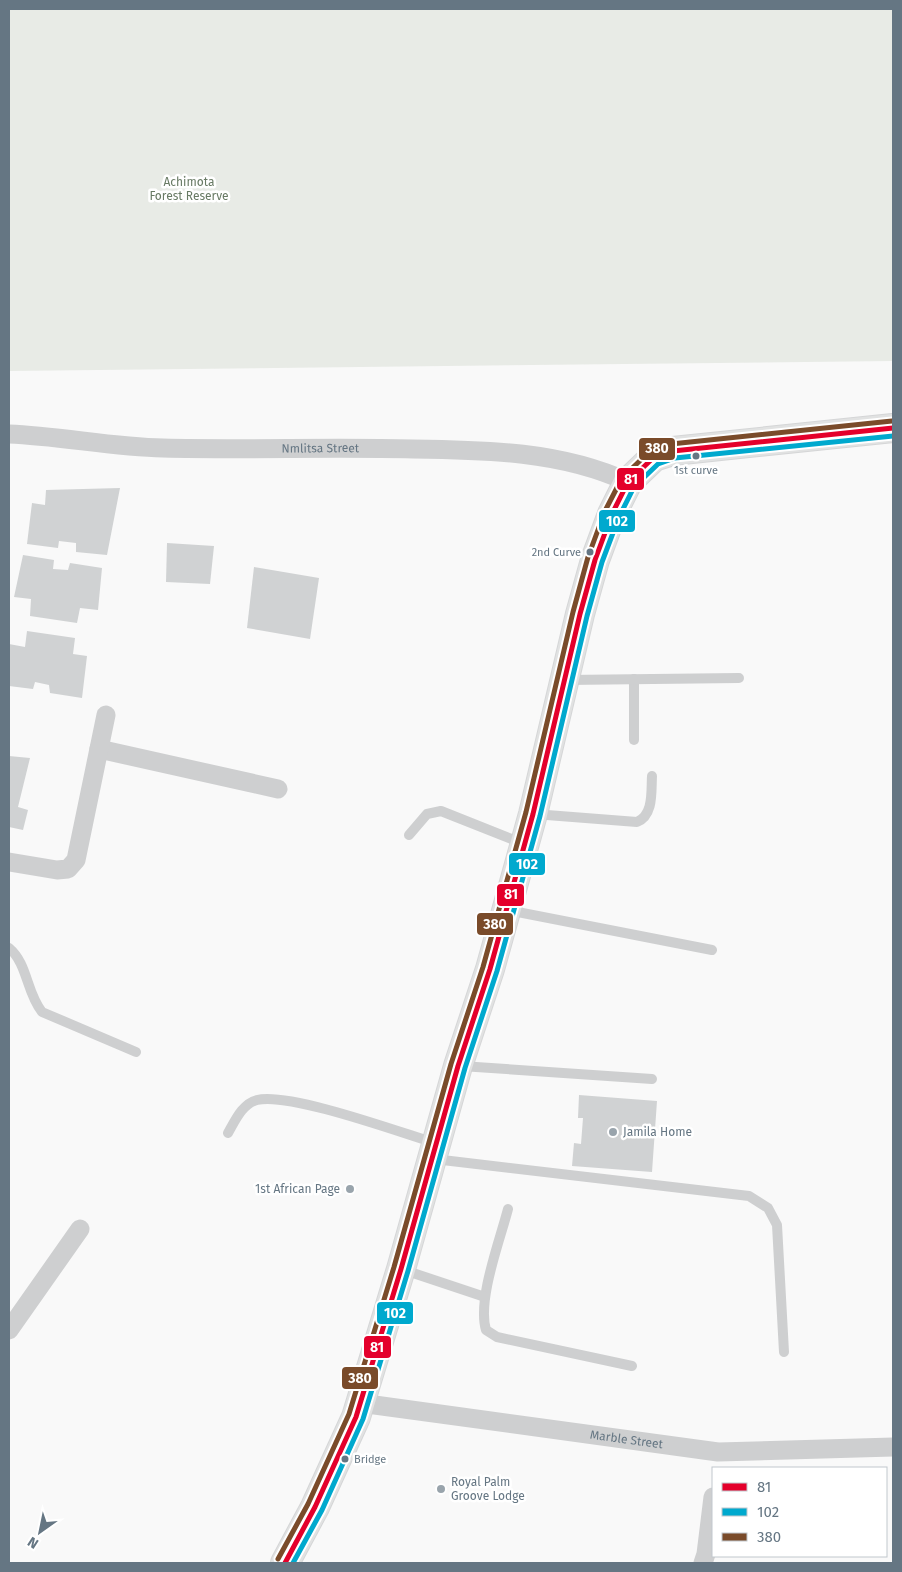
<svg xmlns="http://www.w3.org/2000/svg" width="902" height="1572" font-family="'Fira Sans',sans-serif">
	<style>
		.green { fill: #e8ebe6 }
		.building { fill: #d0d2d3 }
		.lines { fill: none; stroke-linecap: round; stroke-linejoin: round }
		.secondary-casing { stroke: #d5d6d7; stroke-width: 30 }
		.lane { stroke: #cecfd0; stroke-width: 10 }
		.street { stroke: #cecfd0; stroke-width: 19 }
		.secondary { stroke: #e1e2e2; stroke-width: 28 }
		.bus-1-casing { stroke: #fff; stroke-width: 9 }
		.bus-2-casing { stroke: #fff; stroke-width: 9 }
		.bus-3-casing { stroke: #fff; stroke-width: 9 }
		.bus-1 { stroke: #e4002b; stroke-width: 5 }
		.bus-2 { stroke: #00a9ce; stroke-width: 5 }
		.bus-3 { stroke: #7a4b2a; stroke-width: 5 }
		.bus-dot { fill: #657683; stroke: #fff; stroke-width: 2 }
		.poi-dot { fill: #99a4ac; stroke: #fff; stroke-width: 2 }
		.labels { text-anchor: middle; stroke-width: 5; stroke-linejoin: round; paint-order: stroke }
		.bus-label { font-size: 11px; fill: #657683; stroke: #fff }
		.park-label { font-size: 12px; fill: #687a64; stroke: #fff }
		.street-label { font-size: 12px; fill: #657683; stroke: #fff }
		.poi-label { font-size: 12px; fill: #657683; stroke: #fff; text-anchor: start }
		.line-badge { stroke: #fff; stroke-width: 2 }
		.badge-label { font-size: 14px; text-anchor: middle; font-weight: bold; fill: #fff }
	</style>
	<rect width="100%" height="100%" fill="#f9f9f9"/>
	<!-- green -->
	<polygon class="green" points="9,9 893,9 893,361 9,371"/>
	<!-- building -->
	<g class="building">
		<polygon points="120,488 107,555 76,552 76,543 59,541 58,548 27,544 32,503 45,505 46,490"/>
		<polygon points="167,543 214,546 210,584 166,582"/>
		<polygon points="23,555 54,560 53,569 68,570 70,563 102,568 98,610 80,608 77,623 30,616 31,599 14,597"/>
		<polygon points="254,567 319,578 310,639 247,628"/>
		<polygon points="27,631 75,638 73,654 87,656 82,698 50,693 49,685 35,682 33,689 9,686 9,644 25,647"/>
		<polygon points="9,756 30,758 18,807 28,810 23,830 9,827"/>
		<polygon points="579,1095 657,1101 652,1172 572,1166 574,1143 581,1144 583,1118 578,1118"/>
	</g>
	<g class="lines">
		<!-- secondary casing -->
		<g class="secondary-casing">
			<polyline id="secondary" points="285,1563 315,1507 356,1417 401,1269 458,1066 490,969 533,814 580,614 595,560 612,514 628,482 654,457 673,451 893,428"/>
		</g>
		<!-- lane -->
		<g class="lane">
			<polyline points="634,679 634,740"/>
			<polyline points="566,680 739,678"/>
			<path d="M534 814 637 822C654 815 651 791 652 776"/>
			<polyline points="409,835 427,814 441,811 524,844"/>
			<polyline points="507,910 712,950"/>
			<path d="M9 948C28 964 26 992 42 1012L136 1052"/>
			<polyline points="461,1066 652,1079"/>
			<path d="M228 1133C235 1121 242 1104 257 1100 289 1092 399 1132 435 1143"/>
			<polyline points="434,1159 749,1196 768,1208 777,1225 784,1352"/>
			<path d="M508 1209C500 1240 477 1300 486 1330L497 1337 632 1366"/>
			<polyline points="401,1269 485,1297"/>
		</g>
		<!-- street -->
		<g class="street">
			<path id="s1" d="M9 434C60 436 112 447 163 448 247 450 330 447 413 449 486 450 561 451 628 482"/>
			<polyline points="99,749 278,789"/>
			<polyline points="9,862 57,870 68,869 76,860 106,715"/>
			<polyline points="9,1330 80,1229"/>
			<path id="s2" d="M360 1403 718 1452 893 1447"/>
			<polyline points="703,1563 706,1554 713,1497"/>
		</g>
		<!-- secondary -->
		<use href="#secondary" class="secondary"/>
		<!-- bus-1 casing -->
		<g class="bus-1-casing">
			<polyline id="bus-1" points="285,1563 315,1507 356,1417 401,1269 458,1066 490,969 533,814 580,614 595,560 612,514 628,482 654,457 673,451 893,428"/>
		</g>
		<!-- bus-2 casing -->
		<g class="bus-2-casing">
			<polyline id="bus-2" points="293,1563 322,1510 363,1419 408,1271 465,1068 497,971 540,816 587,616 602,562 619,517 634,487 658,464 675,458 893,436"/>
		</g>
		<!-- bus-3 casing -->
		<g class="bus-3-casing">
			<polyline id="bus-3" points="278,1559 308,1504 349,1414 394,1267 451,1064 483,967 526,812 573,612 588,557 605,511 622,478 650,451 671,444 892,421"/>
		</g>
		<!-- bus-1 -->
		<use href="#bus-1" class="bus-1"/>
		<!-- bus-2 -->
		<use href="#bus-2" class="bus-2"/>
		<!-- bus-3 -->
		<use href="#bus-3" class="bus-3"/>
	</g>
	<!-- markers -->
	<g class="bus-dot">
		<circle cx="696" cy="456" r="4.5"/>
		<circle cx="590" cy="552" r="4.5"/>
		<circle cx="345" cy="1459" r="4.5"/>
	</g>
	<g class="poi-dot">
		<circle cx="613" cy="1132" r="5"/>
		<circle cx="350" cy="1189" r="5"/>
		<circle cx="441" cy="1489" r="5"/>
	</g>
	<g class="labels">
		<!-- bus labels -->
		<g class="bus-label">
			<text x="696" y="474">1st curve</text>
			<text x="581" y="556" text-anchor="end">2nd Curve</text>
			<text x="354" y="1463" text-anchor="start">Bridge</text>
		</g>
		<!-- park labels -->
		<g class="park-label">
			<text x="189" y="186">Achimota<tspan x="189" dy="14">Forest Reserve</tspan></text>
		</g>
		<!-- street labels -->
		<g class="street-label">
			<text dy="4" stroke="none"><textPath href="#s1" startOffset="312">Nmlitsa Street</textPath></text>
			<text dy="4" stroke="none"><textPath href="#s2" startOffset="269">Marble Street</textPath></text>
		</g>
		<!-- poi labels -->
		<g class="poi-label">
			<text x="623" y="1136">Jamila Home</text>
			<text x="340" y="1193" text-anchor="end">1st African Page</text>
			<text x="451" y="1486">Royal Palm<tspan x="451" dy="14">Groove Lodge</tspan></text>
		</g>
	</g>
	<g class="line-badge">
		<rect x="638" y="437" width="38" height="24" rx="5" fill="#7a4b2a"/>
		<rect x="616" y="467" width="29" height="24" rx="5" fill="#e4002b"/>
		<rect x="598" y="509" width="38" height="24" rx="5" fill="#00a9ce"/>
		<rect x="508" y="852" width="38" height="24" rx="5" fill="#00a9ce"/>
		<rect x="496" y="883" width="29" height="24" rx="5" fill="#e4002b"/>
		<rect x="476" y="912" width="38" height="24" rx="5" fill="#7a4b2a"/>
		<rect x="376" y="1301" width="38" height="24" rx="5" fill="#00a9ce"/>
		<rect x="363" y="1335" width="29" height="24" rx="5" fill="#e4002b"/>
		<rect x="341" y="1366" width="38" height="24" rx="5" fill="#7a4b2a"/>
	</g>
	<g class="badge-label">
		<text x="657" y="453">380</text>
		<text x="631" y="484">81</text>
		<text x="617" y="526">102</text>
		<text x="527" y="869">102</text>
		<text x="511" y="899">81</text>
		<text x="495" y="929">380</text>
		<text x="395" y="1318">102</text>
		<text x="377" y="1352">81</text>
		<text x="360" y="1383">380</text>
	</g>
	<!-- border -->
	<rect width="902" height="1572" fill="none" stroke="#657683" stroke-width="20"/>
	<!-- legend -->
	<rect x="712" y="1467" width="175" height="90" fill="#ffffff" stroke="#c1c8cd"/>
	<rect x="722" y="1483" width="25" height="8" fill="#e4002b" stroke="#c1c8cd"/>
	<text x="757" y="1492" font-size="15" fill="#657683">81</text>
	<rect x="722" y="1508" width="25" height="8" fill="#00a9ce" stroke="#c1c8cd"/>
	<text x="757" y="1517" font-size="15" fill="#657683">102</text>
	<rect x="722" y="1533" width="25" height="8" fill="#7a4b2a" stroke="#c1c8cd"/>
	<text x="757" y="1542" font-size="15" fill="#657683">380</text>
	<!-- north arrow -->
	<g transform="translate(40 1532) rotate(213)" stroke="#ffffff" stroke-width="4" paint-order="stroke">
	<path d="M0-4L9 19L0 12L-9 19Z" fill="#657683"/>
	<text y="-8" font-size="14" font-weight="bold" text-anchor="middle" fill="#657683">N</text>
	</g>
</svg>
